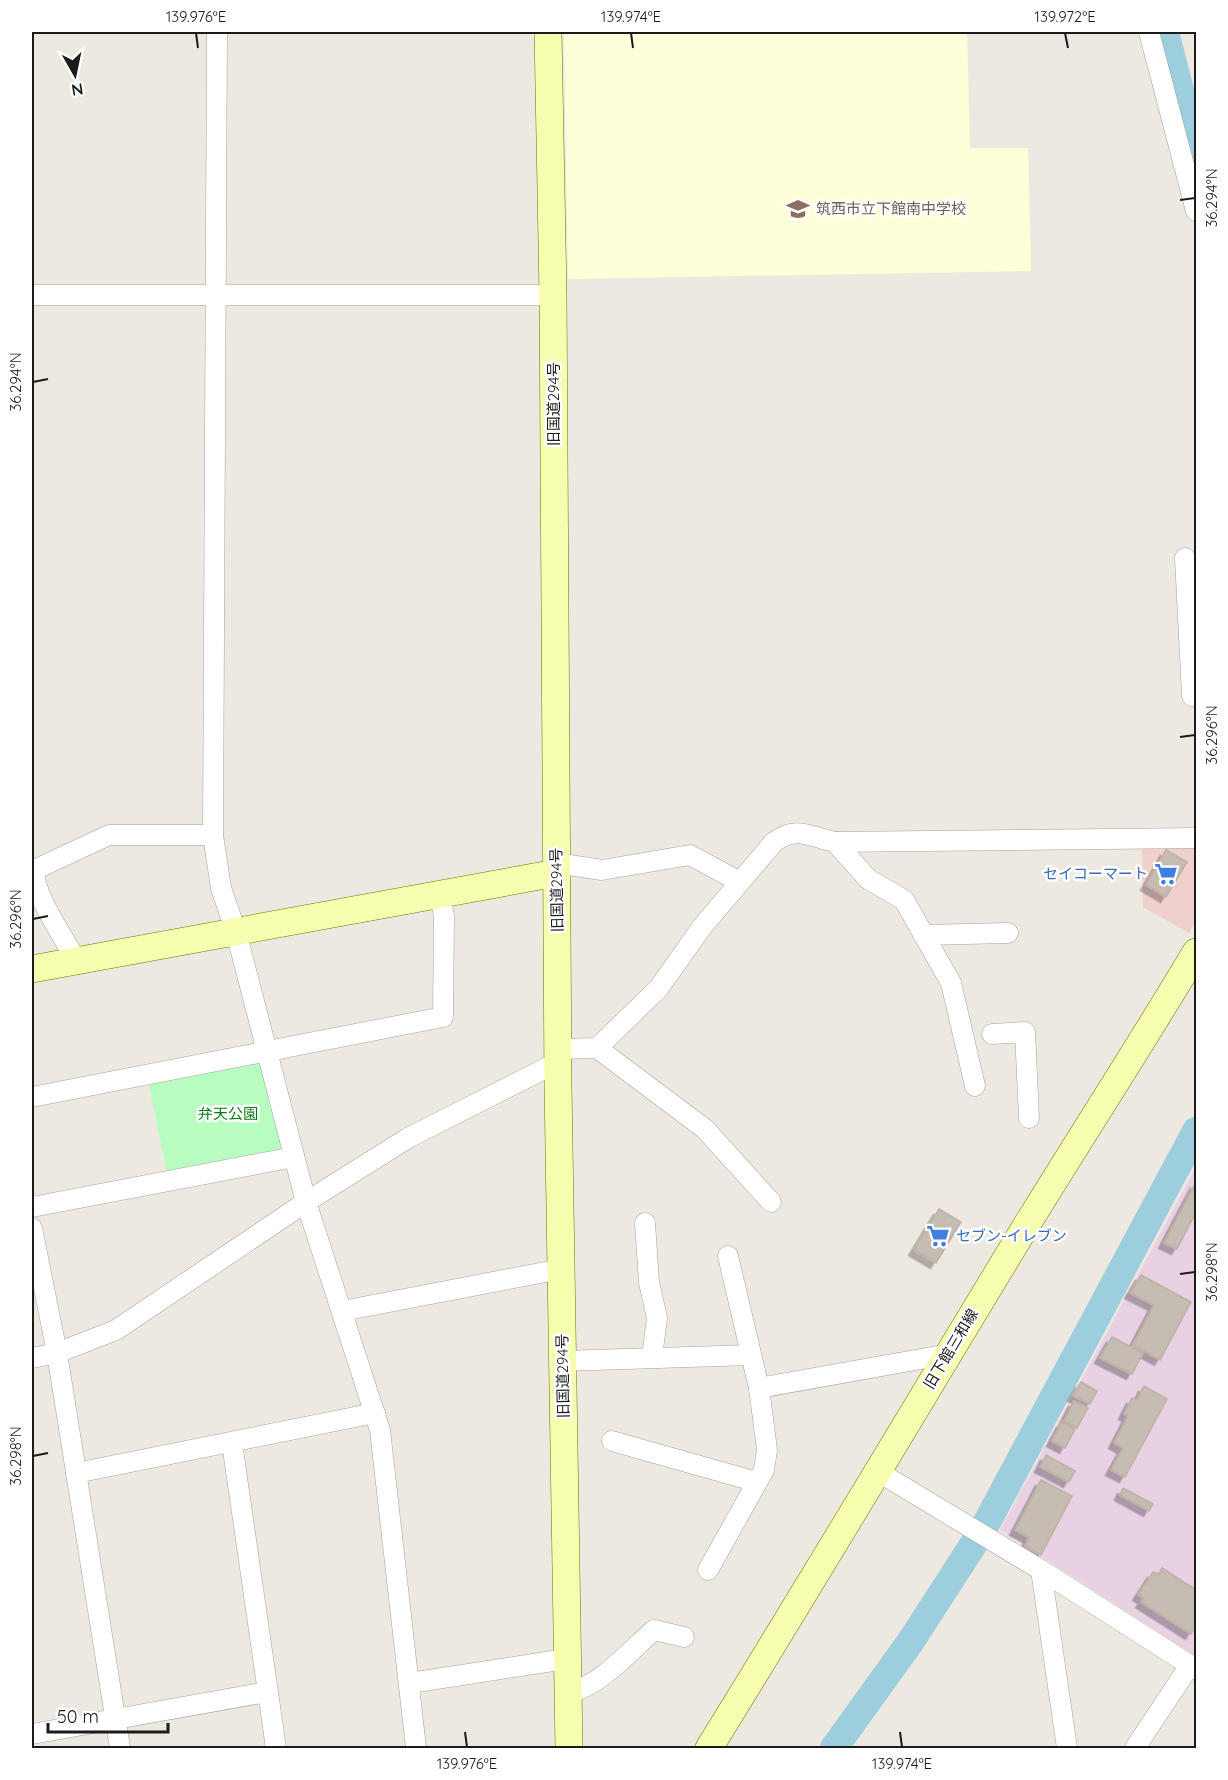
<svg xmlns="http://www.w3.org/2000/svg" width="1228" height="1780" font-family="Quicksand,'Noto Sans JP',sans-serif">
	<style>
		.commercial { fill: #f0d0cd }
		.industrial { fill: #e7d1e3 }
		.education { fill: #feffd8 }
		.park { fill: #b8fcc0 }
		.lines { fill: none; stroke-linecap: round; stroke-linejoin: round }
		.river { stroke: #9dcede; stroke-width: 28 }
		.building { fill: #c5bcb3; stroke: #c0b0a2; stroke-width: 1.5; filter: url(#shadow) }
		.street-casing { stroke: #a2a2a2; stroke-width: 21 }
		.secondary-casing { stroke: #657500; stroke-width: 28 }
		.street { stroke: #fff; stroke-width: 20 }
		.secondary { stroke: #f7fdaf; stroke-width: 27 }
		.ticks { fill: none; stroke: #1b1b1b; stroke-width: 2 }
		.labels { text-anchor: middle; stroke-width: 5; stroke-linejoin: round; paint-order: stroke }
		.education-label { font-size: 15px; fill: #785e54; stroke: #fff; text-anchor: start }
		.street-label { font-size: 15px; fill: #1b1b1b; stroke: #fff }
		.shop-label { font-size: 15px; fill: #366cbe; stroke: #fff; text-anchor: end }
		.park-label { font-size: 15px; fill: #057d13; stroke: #fff }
		.neatline { fill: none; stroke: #1b1b1b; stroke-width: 2 }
		.ticks-label { font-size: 15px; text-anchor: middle; fill: #1b1b1b }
	</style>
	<defs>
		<filter id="shadow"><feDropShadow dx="-5.5" dy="5.5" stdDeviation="0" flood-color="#0004"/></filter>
	</defs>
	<rect width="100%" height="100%" fill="#eee9e0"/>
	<!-- commercial -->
	<polygon class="commercial" points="1196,843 1196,920 1189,933 1143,907 1142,845"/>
	<!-- industrial -->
	<polygon class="industrial" points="1196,1167 1196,1656 1000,1530"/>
	<!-- education -->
	<polygon class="education" points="564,32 967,32 970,148 1028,148 1031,271 568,279"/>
	<!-- park -->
	<polygon class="park" points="254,1060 265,1067 288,1139 281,1152 167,1173 148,1081"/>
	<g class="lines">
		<!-- river -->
		<g class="river">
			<polyline points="1165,32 1196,153"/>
			<polyline points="987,1522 1196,1131"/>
			<polyline points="834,1748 911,1641 973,1545"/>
		</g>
	</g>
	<!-- building -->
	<g class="building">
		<polygon points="1166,850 1187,862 1166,897 1146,885"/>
		<polygon points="1196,1182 1196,1212 1177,1249 1164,1243"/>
		<polygon points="939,1209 961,1222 936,1263 914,1250"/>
		<polygon points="1141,1275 1191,1302 1160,1360 1133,1345 1154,1305 1130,1293"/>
		<polygon points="1112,1337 1143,1353 1132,1374 1100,1358"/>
		<polygon points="1081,1382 1097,1391 1090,1404 1073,1396"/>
		<polygon points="1144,1386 1167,1399 1125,1477 1111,1470 1123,1448 1114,1443 1128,1416 1124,1414 1132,1398 1137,1400"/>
		<polygon points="1074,1401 1088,1408 1077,1428 1064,1421"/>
		<polygon points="1062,1422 1075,1429 1065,1448 1052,1441"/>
		<polygon points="1046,1455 1075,1471 1069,1482 1040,1467"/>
		<polygon points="1041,1480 1072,1496 1041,1555 1025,1546 1029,1537 1015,1530"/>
		<polygon points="1123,1488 1153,1504 1149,1511 1120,1495"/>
		<polygon points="1162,1568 1196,1590 1196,1625 1191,1634 1141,1602 1144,1598 1138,1595 1153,1572 1158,1575"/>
	</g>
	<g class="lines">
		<!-- street casing -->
		<g class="street-casing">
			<g id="street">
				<polyline points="217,32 213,835 221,888 236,932 306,1202 380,1430 416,1748"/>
				<polyline points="1149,32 1196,211"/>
				<polyline points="32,295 553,295"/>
				<polyline points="1185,558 1192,696"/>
				<polyline points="835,842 868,879 904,900 951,983 975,1086"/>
				<polyline points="556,863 602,870 690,855 740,882"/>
				<polyline points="923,935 1008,933"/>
				<path d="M76 961C63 934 35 899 34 870L109 835H213"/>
				<polyline points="992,1034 1025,1032 1029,1118"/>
				<polyline points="597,1048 705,1129 771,1202"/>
				<path d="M558 1049 597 1048 658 989 702 927 774 842C797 825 810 837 835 842L1196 838"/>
				<polyline points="32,1097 443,1017 444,917 440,894"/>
				<polyline points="32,1207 294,1157"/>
				<polyline points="645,1223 649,1282 657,1318 652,1357"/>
				<polyline points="32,1228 57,1353 120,1748"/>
				<polyline points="728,1256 759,1388 949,1354"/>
				<polyline points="342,1311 561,1269"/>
				<polyline points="32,1358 57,1353 116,1330 306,1202 408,1138 558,1062"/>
				<polyline points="563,1361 751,1355"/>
				<polyline points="612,1441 757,1482"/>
				<polyline points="232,1443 276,1748"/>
				<polyline points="877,1471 1041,1570 1196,1669"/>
				<polyline points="76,1473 375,1413"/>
				<polyline points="708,1570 764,1470 767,1450 759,1388"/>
				<polyline points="1041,1570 1067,1748"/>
				<polyline points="410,1683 566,1659"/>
				<path d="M567 1693C598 1688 631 1650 654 1630L684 1637"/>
				<polyline points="32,1734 267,1692"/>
				<polyline points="1135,1748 1190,1665"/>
			</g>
		</g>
		<!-- secondary casing -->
		<g class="secondary-casing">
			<g id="secondary">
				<polyline points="548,32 553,295 558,1086 569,1748"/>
				<polyline points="32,969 556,873"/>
				<path d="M709 1748C815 1577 918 1404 1023 1231 1080 1138 1140 1046 1196 952"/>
			</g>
		</g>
		<!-- street -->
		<use href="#street" class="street"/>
		<!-- secondary -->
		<use href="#secondary" class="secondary"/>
	</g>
	<!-- ticks -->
	<path class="ticks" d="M196 33 198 48M631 33 633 48M1065 33 1068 48M1180 200 1195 198M33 382 48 379M1180 737 1195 735M33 919 48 916M1180 1274 1195 1272M33 1456 48 1453M465 1732 467 1747M900 1732 902 1747"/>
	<!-- icons -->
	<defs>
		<g id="school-bare" transform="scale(1.8)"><path d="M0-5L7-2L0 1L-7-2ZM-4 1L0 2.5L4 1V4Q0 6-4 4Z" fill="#8d6e63" stroke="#fff" stroke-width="2.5" paint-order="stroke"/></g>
		<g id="supermarket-bare" transform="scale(1.8)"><path d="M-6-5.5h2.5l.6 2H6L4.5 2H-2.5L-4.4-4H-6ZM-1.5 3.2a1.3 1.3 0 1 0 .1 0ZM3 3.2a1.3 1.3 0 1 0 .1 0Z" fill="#3f7fe0" stroke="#fff" stroke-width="2.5" paint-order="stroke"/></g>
	</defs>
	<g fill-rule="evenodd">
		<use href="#school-bare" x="798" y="209"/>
		<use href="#supermarket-bare" x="1166" y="874"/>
		<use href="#supermarket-bare" x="938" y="1236"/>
	</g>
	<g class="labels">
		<!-- education labels -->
		<g class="education-label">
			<text x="816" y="214">筑西市立下館南中学校</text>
		</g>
		<!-- street labels -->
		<g class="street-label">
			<text transform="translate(554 404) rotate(-90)" y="5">旧国道294号</text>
			<text transform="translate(557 890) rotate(-91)" y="5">旧国道294号</text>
			<text transform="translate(951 1349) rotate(-59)" y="5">旧下館三和線</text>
			<text transform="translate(563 1376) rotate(-91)" y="5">旧国道294号</text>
		</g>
		<!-- shop labels -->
		<g class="shop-label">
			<text x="1148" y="879">セイコーマート</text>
			<text x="956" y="1241" text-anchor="start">セブン-イレブン</text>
		</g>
		<!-- park labels -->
		<g class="park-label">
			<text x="228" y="1119">弁天公園</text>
		</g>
	</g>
	<!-- border -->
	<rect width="1228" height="1780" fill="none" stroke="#ffffff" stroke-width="66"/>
	<!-- north arrow -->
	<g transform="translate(75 75) rotate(171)" stroke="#ffffff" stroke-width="4.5" paint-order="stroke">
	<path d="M0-4.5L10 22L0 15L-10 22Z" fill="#1b1b1b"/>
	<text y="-9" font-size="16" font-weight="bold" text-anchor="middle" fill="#1b1b1b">N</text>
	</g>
	<!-- scale -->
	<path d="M48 1723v9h120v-9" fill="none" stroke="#1b1b1b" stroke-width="3"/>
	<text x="57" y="1723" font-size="18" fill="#1b1b1b" stroke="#ffffff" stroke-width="4.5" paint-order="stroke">50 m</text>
	<rect x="33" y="33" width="1162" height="1714" class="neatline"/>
	<g class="ticks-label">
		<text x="196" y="22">139.976°E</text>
		<text x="631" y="22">139.974°E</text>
		<text x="1065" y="22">139.972°E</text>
		<text transform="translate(1212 198) rotate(-90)" y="5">36.294°N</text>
		<text transform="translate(16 382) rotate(-90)" y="5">36.294°N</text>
		<text transform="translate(1212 735) rotate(-90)" y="5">36.296°N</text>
		<text transform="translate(16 919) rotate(-90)" y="5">36.296°N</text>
		<text transform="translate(1212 1272) rotate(-90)" y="5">36.298°N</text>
		<text transform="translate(16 1456) rotate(-90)" y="5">36.298°N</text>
		<text x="467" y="1769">139.976°E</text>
		<text x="902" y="1769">139.974°E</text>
	</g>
</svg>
